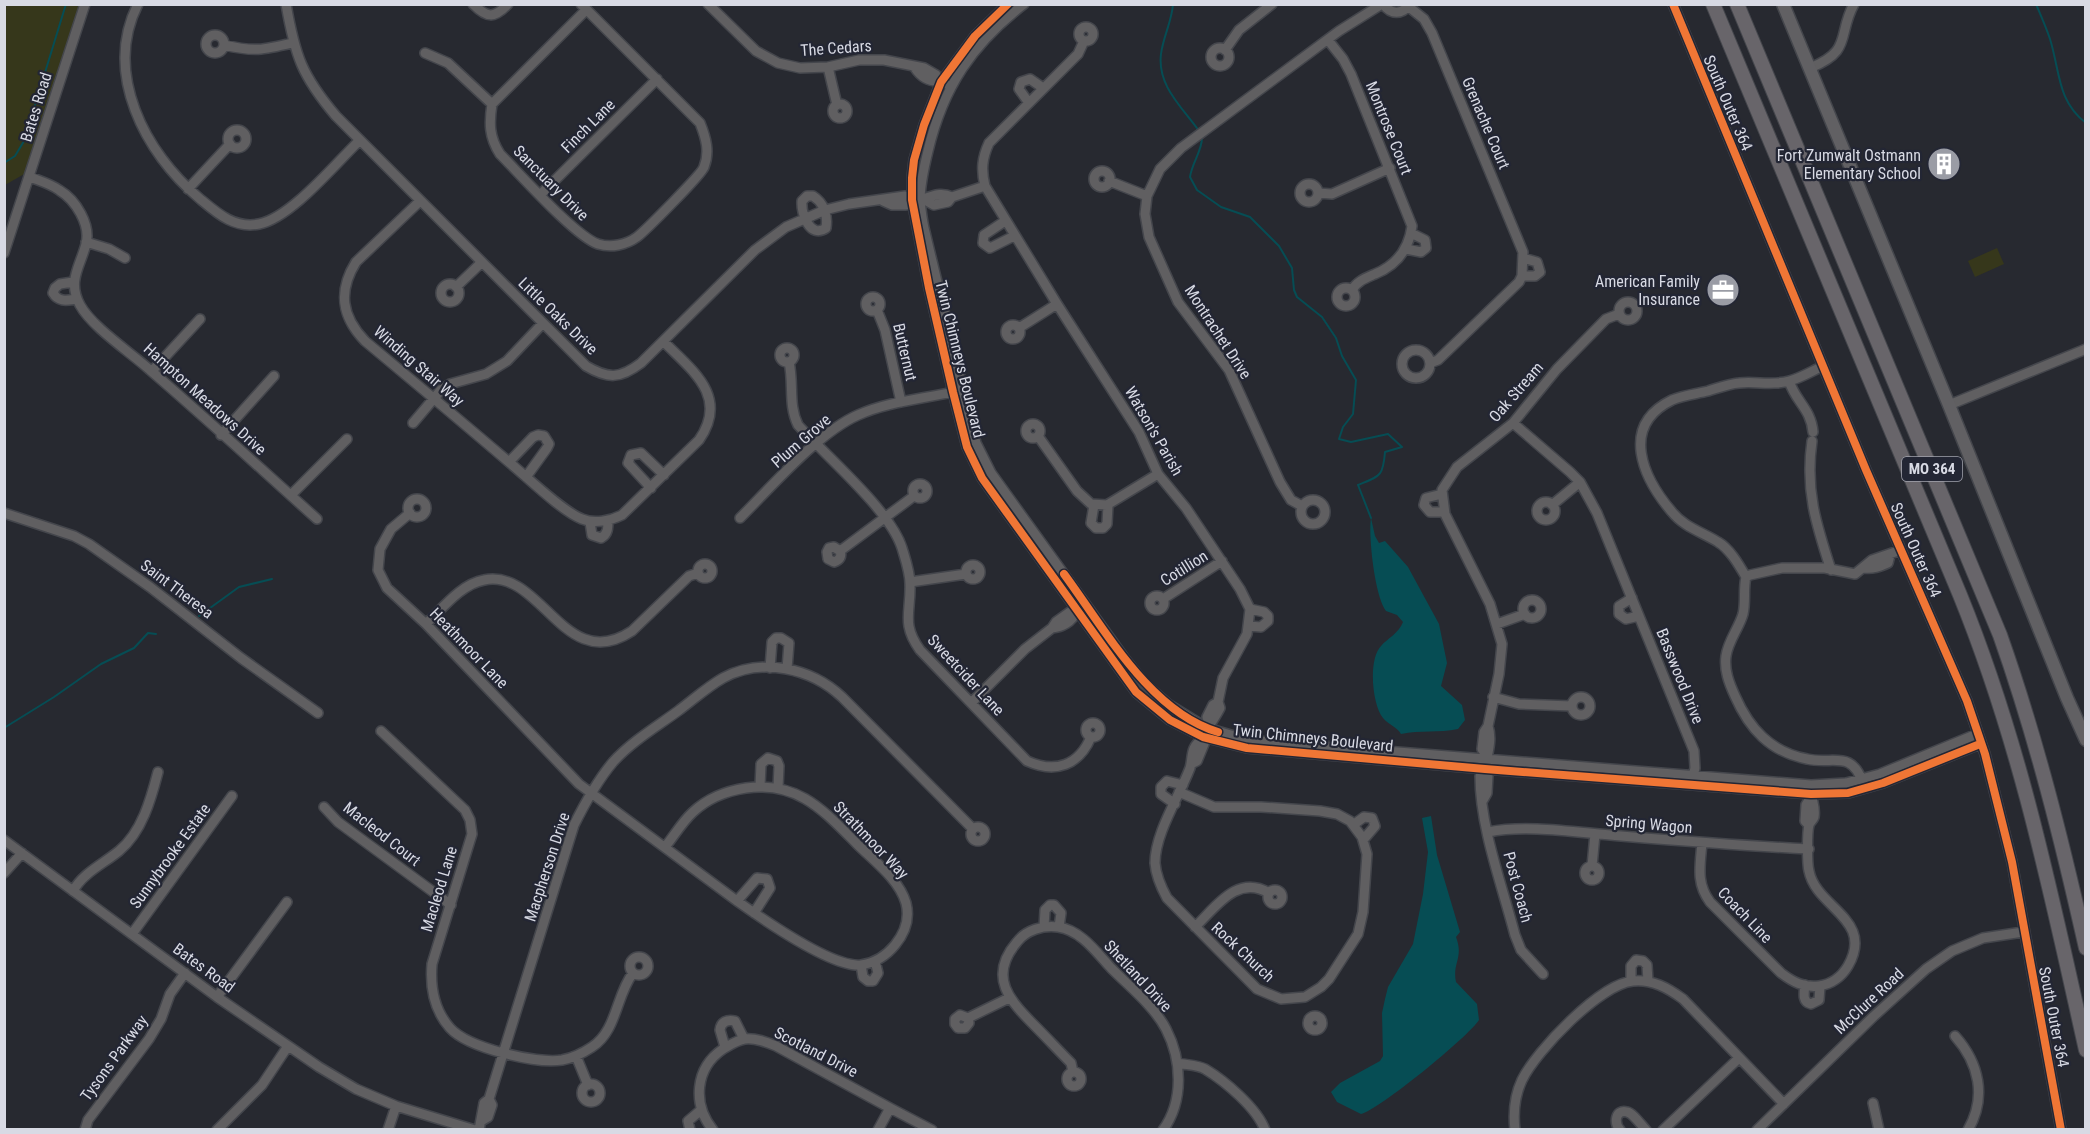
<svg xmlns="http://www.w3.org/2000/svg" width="2090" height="1134" viewBox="0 0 2090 1134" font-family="'Roboto Condensed',sans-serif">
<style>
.green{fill:#36371b}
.water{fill:#064d54}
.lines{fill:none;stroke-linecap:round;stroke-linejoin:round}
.stream{stroke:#064d54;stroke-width:2}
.minor-casing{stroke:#44464c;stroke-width:12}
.major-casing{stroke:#44464c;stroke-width:15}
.highway-casing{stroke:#44464c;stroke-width:16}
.minor{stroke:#605f61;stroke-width:9}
.major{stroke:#616063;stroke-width:12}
.highway{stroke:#68656a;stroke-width:14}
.cycleway-casing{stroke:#232634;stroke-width:11}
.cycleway{stroke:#f07635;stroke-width:8}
.labels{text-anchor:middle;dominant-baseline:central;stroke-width:4.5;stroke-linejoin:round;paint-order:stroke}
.shield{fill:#232634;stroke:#a2a4af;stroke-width:1.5}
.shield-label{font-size:15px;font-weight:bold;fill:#d8dae4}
.street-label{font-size:16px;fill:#d8dae4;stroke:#232634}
.poi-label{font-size:16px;fill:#d8dae4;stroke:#232634;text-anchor:end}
</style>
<rect width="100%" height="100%" fill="#272930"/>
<path class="green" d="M5 5H81L26 173 5 185Z
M1997 248 2004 264 1975 277 1968 261Z"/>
<path class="water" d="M1371 518 1375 536 1379 543 1385 541 1408 567 1439 624 1447 663 1441 686 1462 705 1465 720 1458 729C1439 733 1420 730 1401 734 1397 727 1389 725 1383 718 1372 705 1368 659 1381 646 1388 638 1399 633 1403 622L1397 615 1386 611C1375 597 1368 536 1371 518Z
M1431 816 1437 855 1460 932 1456 937C1464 958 1452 963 1456 982L1477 1004 1479 1020C1468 1037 1379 1110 1361 1114L1337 1102 1331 1092 1340 1083 1380 1061 1383 1056 1382 1013 1385 999 1388 987 1413 944 1423 894 1428 852 1422 818Z"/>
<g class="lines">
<path class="stream" d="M1173 4C1172 21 1163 37 1161 54 1157 86 1182 107 1199 131
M2036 4C2041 16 2046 27 2050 39 2060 71 2057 101 2086 123
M1202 136C1203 150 1192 162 1190 177L1197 190 1221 207 1250 217 1279 246 1292 268 1294 290 1297 297 1322 317 1336 338 1342 356 1356 380 1353 414 1343 427 1339 439 1351 442 1388 434 1402 447 1385 452C1383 477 1380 476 1358 485L1371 518
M4 163 15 156 24 141 66 4
M199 616 239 587 272 579
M4 728 54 697 101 664 134 648 148 633 156 634"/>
<g class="minor-casing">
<path id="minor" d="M138 4C103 73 145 153 199 198 217 213 234 229 259 224 291 218 336 163 360 140
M286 4C295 56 302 76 336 116L586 366C608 379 620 379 641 363L755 250 786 227 825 210 849 204 905 196C924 207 933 188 952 197L985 186
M473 4C487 18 494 19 508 4
M581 4 700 123C706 138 710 152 704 167 702 174 645 231 637 237 626 245 611 248 598 244 575 236 520 174 500 154 489 137 489 123 492 104L586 10
M708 4 756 51 778 63 800 68 828 67 859 60H884L924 68 936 75 940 81 946 84
M1008 4 975 36 941 82 924 125 914 160 912 178V200L929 288 953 392 967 447 982 478 1136 692 1170 720 1203 737 1247 748 1485 769 1811 794 1848 793 1883 783 1980 744
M1024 4C972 44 943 87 928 151 924 167 920 184 920 201 921 210 922 219 924 228L976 443 991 473 1125 659 1145 684 1168 704 1207 728 1248 740 1811 785 1846 783 1880 774 1977 734
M1383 4C1391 15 1402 15 1410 4
M1673 4 1866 470 1967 701 1985 754 2012 862 2061 1130
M1409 7 1424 19 1432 33 1523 252 1522 276 1519 282 1438 360 1430 363
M1079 34a7 7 0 1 1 14 0a7 7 0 1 1-14 0Z
M206 44a9 9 0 1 1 18 0a9 9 0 1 1-18 0Z
M1328 40 1343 59 1351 74 1412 226C1409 249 1397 265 1375 274 1366 278 1357 281 1352 290
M1084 41 1078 54 989 143C982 158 981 170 985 186L1057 304 1139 432 1158 474 1186 508 1240 589 1250 609 1247 634 1223 678 1218 702 1220 708C1214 720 1207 727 1202 740 1190 746 1193 759 1190 768 1179 797 1155 833 1155 863 1156 876 1161 887 1167 898L1257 989 1281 999 1305 997 1321 987 1329 979 1358 934 1363 912 1367 854 1362 837 1350 821 1337 814 1320 811 1261 807H1214L1179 792
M224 45C254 52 263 50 292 43
M1211 57a9 9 0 1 1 18 0a9 9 0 1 1-18 0Z
M1225 50 1239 30 1272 4
M425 53 448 63 492 104
M828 67 837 105
M915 68C921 77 929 82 940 81
M1810 68C1853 51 1837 35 1854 4
M1029 103 1019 89 1021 82 1030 79 1043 88
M833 111a7 7 0 1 1 14 0a7 7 0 1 1-14 0Z
M228 139a9 9 0 1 1 18 0a9 9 0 1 1-18 0Z
M1094 179a8 8 0 1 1 16 0a8 8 0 1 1-16 0Z
M30 177C40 181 51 184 59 190 76 200 91 225 86 244 80 267 67 281 80 305 92 327 130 352 150 370 206 418 261 469 317 519
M1109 181 1147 196
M1300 193a9 9 0 1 1 18 0a9 9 0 1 1-18 0Z
M188 189 230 144
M1318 193 1332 194 1390 168
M541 194 657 79
M807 196H813C824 203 828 215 826 228 810 239 801 214 802 201Z
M925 200 934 205 948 202 952 197
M420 201 356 262C338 291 341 316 365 341 413 381 462 422 510 463 527 477 563 512 582 519 594 524 610 521 622 515L699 440C729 397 693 371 664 342
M883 201 892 205H906L911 200
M1005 221 984 235 983 243 990 248 1014 236
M86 242 109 249 125 258
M1406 249 1421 252 1426 248 1425 240 1411 233
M4 253 85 4
M1522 276H1535L1540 272 1537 262 1523 258
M73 282 60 284 55 288 53 293C59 303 68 300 77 299
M441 293a9 9 0 1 1 18 0a9 9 0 1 1-18 0Z
M456 287 482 262
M1337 297a9 9 0 1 1 18 0a9 9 0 1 1-18 0Z
M866 304a7 7 0 1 1 14 0a7 7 0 1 1-14 0Z
M1619 311a9 9 0 1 1 18 0a9 9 0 1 1-18 0Z
M877 310 885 330 901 402
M1006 332a7 7 0 1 1 14 0a7 7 0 1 1-14 0Z
M1019 328 1057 304
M780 355a7 7 0 1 1 14 0a7 7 0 1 1-14 0Z
M1402 364a14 14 0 1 1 28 0a14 14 0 1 1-28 0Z
M789 362C794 384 788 405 798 425 826 456 890 510 902 548 905 558 910 572 910 584 911 612 901 624 920 650L1027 761C1056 774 1079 765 1091 737
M152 371 200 319
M1789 381C1796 402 1811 409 1813 432
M1949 405 2086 349
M413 423 441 390 450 384 486 374 507 361 543 323
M1513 423 1570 472 1580 482 1597 513 1694 751 1695 768 1692 780
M1026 431a7 7 0 1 1 14 0a7 7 0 1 1-14 0Z
M221 435 274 376
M1038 436 1077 491 1091 504 1107 505 1158 474
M1812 441C1805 490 1816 524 1831 570
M509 462 533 437 538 435 544 436 549 444 547 448 526 477
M913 491a7 7 0 1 1 14 0a7 7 0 1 1-14 0Z
M651 488 628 463 631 455 641 453 664 475
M1442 494 1426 498 1424 505 1430 512H1444
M291 495 347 439
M408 508a9 9 0 1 1 18 0a9 9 0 1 1-18 0Z
M1301 512a12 12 0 1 1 24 0a12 12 0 1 1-24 0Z
M1537 511a9 9 0 1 1 18 0a9 9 0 1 1-18 0Z
M1094 505 1091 523 1096 528H1103L1107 524 1108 505
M1552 505 1580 482
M1302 506 1291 500 1280 482 1229 370 1178 302 1149 237 1145 214 1147 196 1160 169 1181 148 1339 31 1382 4
M4 513 74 536 89 544 150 587 241 658 318 713
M410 513 391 529 380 549 378 570 387 588 426 624 579 784 737 901C761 918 832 968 861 965 875 963 886 956 895 945 905 933 910 919 906 903 899 879 874 861 857 844 823 810 798 781 746 788 726 791 708 798 693 812 682 822 674 836 665 847
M740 518C771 487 819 432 858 415 889 401 924 399 957 391
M590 522 592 535 601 538C608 534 608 528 608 520
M840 551 834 547 829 548 827 552 828 559 834 562C840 560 842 556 840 551L914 496
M698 571a7 7 0 1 1 14 0a7 7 0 1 1-14 0Z
M966 572a7 7 0 1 1 14 0a7 7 0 1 1-14 0Z
M1864 568C1873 569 1879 567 1888 563L1890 555
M1746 577C1739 565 1730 549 1718 542 1702 532 1684 527 1672 512 1643 478 1619 426 1672 400 1684 395 1696 394 1708 391 1718 388 1728 384 1739 383 1756 381 1773 386 1789 381 1801 378 1812 371 1823 366
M910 582 966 574
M1150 603a7 7 0 1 1 14 0a7 7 0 1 1-14 0Z
M1632 598 1619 606V614L1626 619 1639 616
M1163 599 1222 561
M1523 609a9 9 0 1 1 18 0a9 9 0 1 1-18 0Z
M426 624C442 609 461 584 484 580 542 568 564 676 632 631L689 576 698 573
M1497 624 1525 614
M1249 626 1261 627 1268 621V616L1264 612 1250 609
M1052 628C1062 627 1072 622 1076 612
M770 668 772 642 776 638H781L789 643 787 669
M1493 697 1519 704 1572 706
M1572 706a9 9 0 1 1 18 0a9 9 0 1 1-18 0Z
M971 703 1025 649 1052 628 1056 622 1070 612H1076L1082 608
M1086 730a7 7 0 1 1 14 0a7 7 0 1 1-14 0Z
M1209 723 1207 717 1213 705 1218 702
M381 731 465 810 470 820 472 834 432 964C430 987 434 1010 450 1028 468 1048 536 1064 562 1060 573 1058 583 1053 592 1047 617 1031 616 995 633 973
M1486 755 1482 749 1484 732 1488 726
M1191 764 1197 761 1204 744 1202 740
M1485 772 1480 776C1480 827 1502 885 1515 935L1521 950 1543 974
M1863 783C1851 749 1833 765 1807 759 1770 752 1749 728 1735 696 1729 683 1724 670 1726 656 1728 641 1739 628 1743 614 1746 601 1743 589 1746 577L1750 575 1782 568H1825L1855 574 1872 560 1901 550
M760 786 761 764 768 758 777 761 779 766 778 788
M1483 800 1487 793 1488 775 1485 772C1486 756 1493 742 1488 726L1499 674 1502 644 1490 604 1445 514 1442 490 1457 467 1513 423 1557 369 1606 319 1619 314
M1175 804 1161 794V787L1167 781 1183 785
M324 807 338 822 451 905
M1353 825 1364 817 1372 818 1375 826 1363 840
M1809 825 1805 821 1806 805 1811 797
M971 834a7 7 0 1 1 14 0a7 7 0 1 1-14 0Z
M1488 832C1528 824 1579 833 1621 836 1683 841 1746 846 1809 849
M4 840 217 997 319 1067 356 1089 396 1106 475 1130
M1702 843C1700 866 1696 883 1710 902L1781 973C1793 982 1804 988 1819 986 1832 984 1842 976 1848 966 1875 919 1816 908 1809 871 1807 864 1807 832 1809 825 1810 822 1813 820 1814 817 1816 807 1811 799 1811 790
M1585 873a7 7 0 1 1 14 0a7 7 0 1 1-14 0Z
M1592 866 1595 834
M4 873 22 853
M1268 897a7 7 0 1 1 14 0a7 7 0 1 1-14 0Z
M73 891C83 873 103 864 119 851 142 832 151 799 158 772
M737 901 757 878 767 879 770 888 754 913
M1044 927 1045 910 1050 905H1054L1061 913 1059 927
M1195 927C1216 907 1237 874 1269 893
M132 934 232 796
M630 966a9 9 0 1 1 18 0a9 9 0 1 1-18 0Z
M861 965 863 977 868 981H873L878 973 875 961
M1631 981V966L1636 960 1643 961 1647 965 1648 981
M1805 985C1804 993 1802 1002 1811 1004L1819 1000 1820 986
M217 997 287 902
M1308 1023a7 7 0 1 1 14 0a7 7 0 1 1-14 0Z
M968 1018 969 1023 965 1028H958L955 1024V1019L960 1015 968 1018 1009 998
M1955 1036C1979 1063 1987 1097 1968 1130
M725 1047 720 1030C721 1022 727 1019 735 1021L744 1039
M576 1056 588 1085
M1177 1063C1186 1065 1198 1065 1205 1069 1225 1081 1257 1108 1265 1130
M1067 1079a7 7 0 1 1 14 0a7 7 0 1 1-14 0Z
M1073 1072 1071 1063C1059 1051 1048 1039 1036 1027 1010 1001 987 977 1017 942 1026 930 1043 925 1058 927 1081 930 1097 953 1111 968 1130 987 1154 1006 1166 1029 1182 1060 1184 1101 1163 1130
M582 1093a9 9 0 1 1 18 0a9 9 0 1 1-18 0Z
M1873 1103 1879 1130
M890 1108 932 1130
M483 1120 488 1117 492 1105 489 1099
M85 1130 88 1120 149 1039 161 1019 170 994 185 973
M217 1130 262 1085 288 1046
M388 1130 396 1106
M479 1130 484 1103 489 1099 574 825C585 803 597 781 613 762 631 742 656 727 678 711 693 700 707 687 723 678 762 657 811 668 842 697L973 829
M690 1130 688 1121 701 1110
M713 1130C692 1104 695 1068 723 1049 730 1045 737 1040 745 1039 756 1038 766 1042 776 1046L890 1108 878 1130
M1515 1130C1513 1113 1515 1095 1522 1080 1536 1051 1600 984 1633 981 1652 979 1668 988 1683 999L1784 1104
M1620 1130C1614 1123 1615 1109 1627 1112 1633 1113 1641 1125 1646 1130
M1663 1130 1739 1058
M1757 1130 1874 1016 1926 969 1952 951 1983 938 2023 932"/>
</g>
<g class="major-casing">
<path id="major" d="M1783 4 1949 405 2067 698 2086 740"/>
</g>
<g class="highway-casing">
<path id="highway" d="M1713 4 1960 595C2021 745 2051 894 2086 1050
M1737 4 2000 635C2036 737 2062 841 2086 948"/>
</g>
<use href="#minor" class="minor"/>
<use href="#major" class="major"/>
<use href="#highway" class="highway"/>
<g class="cycleway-casing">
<path id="cycleway" d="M1008 4 975 36 941 82 924 125 914 160 912 178V200L929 288 953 392 967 447 982 478 1136 692 1170 720 1203 737 1247 748 1485 769 1811 794 1848 793 1883 783 1980 744
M1673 4 1866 470 1967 701 1985 754 2012 862 2061 1130
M1064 574C1104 628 1150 712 1218 732"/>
</g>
<use href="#cycleway" class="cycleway"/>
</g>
<defs>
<g id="building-disc" transform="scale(1.725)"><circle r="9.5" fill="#9a9ca5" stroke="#232634"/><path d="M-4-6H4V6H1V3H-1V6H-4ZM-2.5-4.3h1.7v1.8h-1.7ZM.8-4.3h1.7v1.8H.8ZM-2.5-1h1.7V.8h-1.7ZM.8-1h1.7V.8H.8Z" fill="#fff"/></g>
<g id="office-disc" transform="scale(1.725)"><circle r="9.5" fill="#9a9ca5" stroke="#232634"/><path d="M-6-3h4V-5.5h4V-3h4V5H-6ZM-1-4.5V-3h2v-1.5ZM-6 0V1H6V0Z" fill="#fff"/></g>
</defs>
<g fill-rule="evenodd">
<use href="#building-disc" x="1944" y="164"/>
<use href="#office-disc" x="1723" y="290"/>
</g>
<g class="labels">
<rect class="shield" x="1902" y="457" width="60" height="24" rx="4.5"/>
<g class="shield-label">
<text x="1932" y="469">MO 364</text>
</g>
<g class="street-label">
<text transform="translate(836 48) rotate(-4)">The Cedars</text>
<text transform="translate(1728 103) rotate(67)">South Outer 364</text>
<text transform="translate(36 107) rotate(-73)">Bates Road</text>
<text transform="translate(1486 123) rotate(67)">Grenache Court</text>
<text transform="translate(588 126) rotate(-45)">Finch Lane</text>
<text transform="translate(1389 128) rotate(68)">Montrose Court</text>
<text transform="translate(551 183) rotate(45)">Sanctuary Drive</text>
<text transform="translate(558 316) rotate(44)">Little Oaks Drive</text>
<text transform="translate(1218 332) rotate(57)">Montrachet Drive</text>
<text transform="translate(905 352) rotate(77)">Butternut</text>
<text transform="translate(960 359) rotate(76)">Twin Chimneys Boulevard</text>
<text transform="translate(419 366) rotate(41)">Winding Stair Way</text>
<text transform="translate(1516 392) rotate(-49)">Oak Stream</text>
<text transform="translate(205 399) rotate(42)">Hampton Meadows Drive</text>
<text transform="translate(1154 431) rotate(60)">Watson's Parish</text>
<text transform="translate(801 441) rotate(-41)">Plum Grove</text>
<text transform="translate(1916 550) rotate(66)">South Outer 364</text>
<text transform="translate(1184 568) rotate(-32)">Cotillion</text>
<text transform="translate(177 589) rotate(37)">Saint Theresa</text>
<text transform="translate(469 648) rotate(46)">Heathmoor Lane</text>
<text transform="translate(966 675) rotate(47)">Sweetcider Lane</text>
<text transform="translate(1680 676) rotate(68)">Basswood Drive</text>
<text transform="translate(1313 738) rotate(6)">Twin Chimneys Boulevard</text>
<text transform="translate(1649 824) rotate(5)">Spring Wagon</text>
<text transform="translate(382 834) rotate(38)">Macleod Court</text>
<text transform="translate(871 840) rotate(46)">Strathmoor Way</text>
<text transform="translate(170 856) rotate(-54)">Sunnybrooke Estate</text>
<text transform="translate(547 867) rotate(-72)">Macpherson Drive</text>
<text transform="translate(1518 887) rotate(75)">Post Coach</text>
<text transform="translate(439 889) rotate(-73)">Macleod Lane</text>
<text transform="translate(1745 915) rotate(46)">Coach Line</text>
<text transform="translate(1243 952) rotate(43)">Rock Church</text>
<text transform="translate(204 968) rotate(36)">Bates Road</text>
<text transform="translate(1138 976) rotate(47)">Shetland Drive</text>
<text transform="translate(1869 1001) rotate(-43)">McClure Road</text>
<text transform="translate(2054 1017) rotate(79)">South Outer 364</text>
<text transform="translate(816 1052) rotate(27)">Scotland Drive</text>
<text transform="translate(114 1058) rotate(-54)">Tysons Parkway</text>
</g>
<g class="poi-label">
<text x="1921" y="155">Fort Zumwalt Ostmann<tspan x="1921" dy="18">Elementary School</tspan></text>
<text x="1700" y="281">American Family<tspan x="1700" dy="18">Insurance</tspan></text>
</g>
</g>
<rect width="2090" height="1134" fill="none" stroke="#d8dae4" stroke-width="12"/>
</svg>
